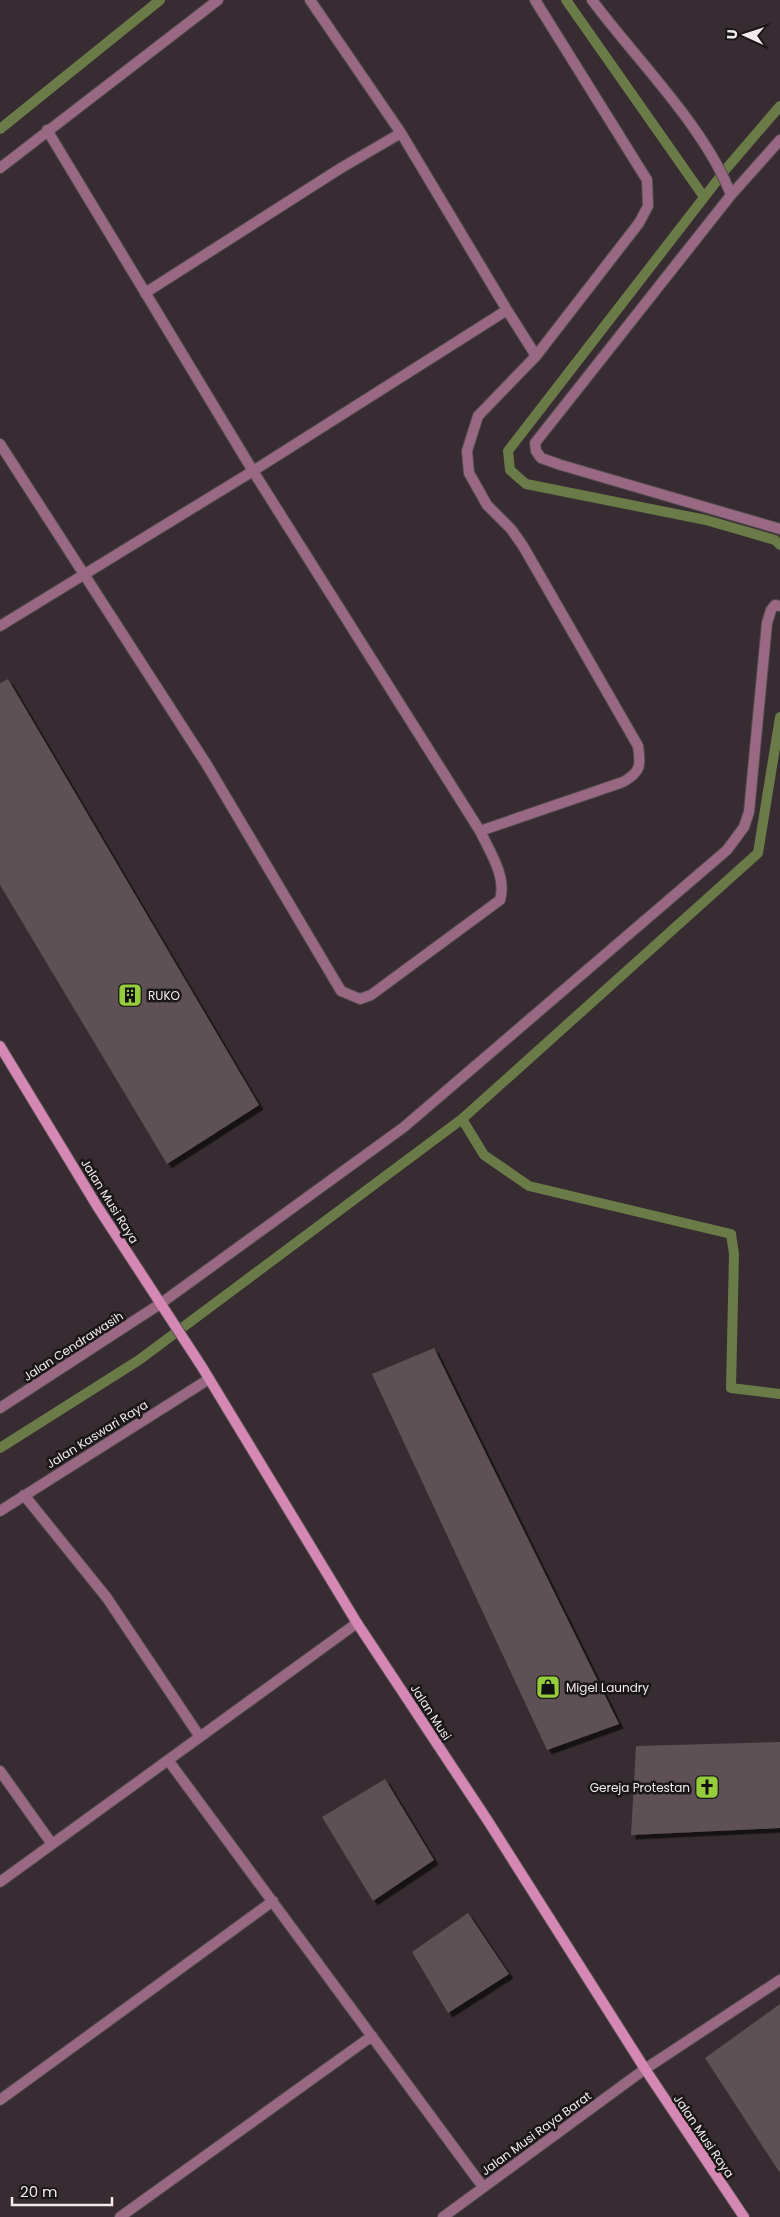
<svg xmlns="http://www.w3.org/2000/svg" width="780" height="2217" viewBox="0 0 780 2217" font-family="Poppins,sans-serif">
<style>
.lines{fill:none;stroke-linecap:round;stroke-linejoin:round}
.stream{stroke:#6b7b48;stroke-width:10}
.building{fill:#5d5157;filter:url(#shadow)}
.street-casing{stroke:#544b4f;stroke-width:12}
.secondary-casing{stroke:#544b4f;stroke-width:12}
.street{stroke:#996984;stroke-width:10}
.secondary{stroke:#d588b4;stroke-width:10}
.labels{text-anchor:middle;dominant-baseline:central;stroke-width:5;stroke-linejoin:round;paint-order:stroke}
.poi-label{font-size:12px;fill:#f2ecef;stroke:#1b1618;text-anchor:start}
.street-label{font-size:12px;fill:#f2ecef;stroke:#1b1618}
</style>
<defs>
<filter id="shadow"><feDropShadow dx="4.5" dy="4.5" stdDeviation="0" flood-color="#0009"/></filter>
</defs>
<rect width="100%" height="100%" fill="#362c31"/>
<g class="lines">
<path class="stream" d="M566 0 704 197
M780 106 726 169 508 451 510 470 526 484 706 520 775 540 780 545
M0 129 160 0
M462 1119 484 1155 529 1186 731 1234 734 1254 731 1388 780 1394
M0 1448 139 1360 462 1119 758 853 780 717"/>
</g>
<path class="building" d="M8 679 259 1105 167 1164 0 885V683Z
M434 1348 619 1724 547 1750 372 1374Z
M780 1742V1828L631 1835 636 1746Z
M385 1779 434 1860 373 1901 322 1817Z
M468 1913 509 1974 448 2013 412 1952Z
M780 2004V2173L705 2058Z"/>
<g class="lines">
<g class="street-casing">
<path id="street" d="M592 0C635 58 706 128 731 195
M780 140 731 195 535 443 536 451 541 458 561 465 780 529
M0 168 218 0
M145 293 341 168 401 133
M507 310 536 356
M0 444 207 765 341 991 360 999 371 995 500 900C507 877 490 852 480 831L253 471 47 130
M0 626 253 471 507 310 401 133 310 0
M480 831 623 782C641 772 641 765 638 746L523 546 511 529 487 505 469 473 467 451 478 416 536 356 639 223 648 206 647 180 535 0
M0 1408 160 1304 404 1127 727 850 744 827 749 812 767 623 771 610 775 605 780 606
M24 1495 107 1598 200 1737
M0 1511 209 1379
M168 1760 483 2187
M0 1771 52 1844
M0 1882 357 1623
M0 2100 273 1901
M120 2217 372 2036
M443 2217 645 2069 780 1980"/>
</g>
<g class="secondary-casing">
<path id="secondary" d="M0 1046 97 1206 202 1367 357 1623 488 1821 645 2069 744 2217"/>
</g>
<use href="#street" class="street"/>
<use href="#secondary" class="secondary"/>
</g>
<defs>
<g id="building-square" transform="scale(1.25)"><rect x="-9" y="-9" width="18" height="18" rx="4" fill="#94cc3c" stroke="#1b1618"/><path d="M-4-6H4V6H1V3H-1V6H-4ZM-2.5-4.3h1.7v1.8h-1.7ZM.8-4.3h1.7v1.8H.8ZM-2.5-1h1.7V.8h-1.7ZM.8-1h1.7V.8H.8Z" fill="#111"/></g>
<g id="shop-square" transform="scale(1.25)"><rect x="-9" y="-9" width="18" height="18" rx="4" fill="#94cc3c" stroke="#1b1618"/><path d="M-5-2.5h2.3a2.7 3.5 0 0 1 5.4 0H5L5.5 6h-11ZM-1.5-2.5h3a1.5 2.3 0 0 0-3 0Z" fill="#111"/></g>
<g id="church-square" transform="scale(1.25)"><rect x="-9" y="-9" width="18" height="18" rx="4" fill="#94cc3c" stroke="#1b1618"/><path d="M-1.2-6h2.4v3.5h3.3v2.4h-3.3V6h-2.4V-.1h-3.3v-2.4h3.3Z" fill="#111"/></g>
</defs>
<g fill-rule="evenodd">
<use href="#building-square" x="130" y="995"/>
<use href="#shop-square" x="548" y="1687"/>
<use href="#church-square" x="707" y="1787"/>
</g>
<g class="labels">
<g class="poi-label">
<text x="148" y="995">RUKO</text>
<text x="566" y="1687">Migel Laundry</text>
<text x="690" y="1787" text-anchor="end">Gereja Protestan</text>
</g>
<g class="street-label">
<text transform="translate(110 1201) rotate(58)">Jalan Musi Raya</text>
<text transform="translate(73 1346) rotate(-33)">Jalan Cendrawasih</text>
<text transform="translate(97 1434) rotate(-32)">Jalan Kaswari Raya</text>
<text transform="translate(431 1712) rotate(57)">Jalan Musi</text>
<text transform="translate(536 2133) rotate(-36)">Jalan Musi Raya Barat</text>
<text transform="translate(704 2136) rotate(56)">Jalan Musi Raya</text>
</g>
</g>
<g transform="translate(745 35) rotate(273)" stroke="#1b1618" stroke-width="4" paint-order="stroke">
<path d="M0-4L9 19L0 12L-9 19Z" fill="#f2ecef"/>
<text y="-8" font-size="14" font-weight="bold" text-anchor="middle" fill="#f2ecef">U</text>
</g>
<path d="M12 2197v8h100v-8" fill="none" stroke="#f2ecef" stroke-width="2.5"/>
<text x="20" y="2197" font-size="15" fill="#f2ecef" stroke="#1b1618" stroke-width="4" paint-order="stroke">20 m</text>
</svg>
